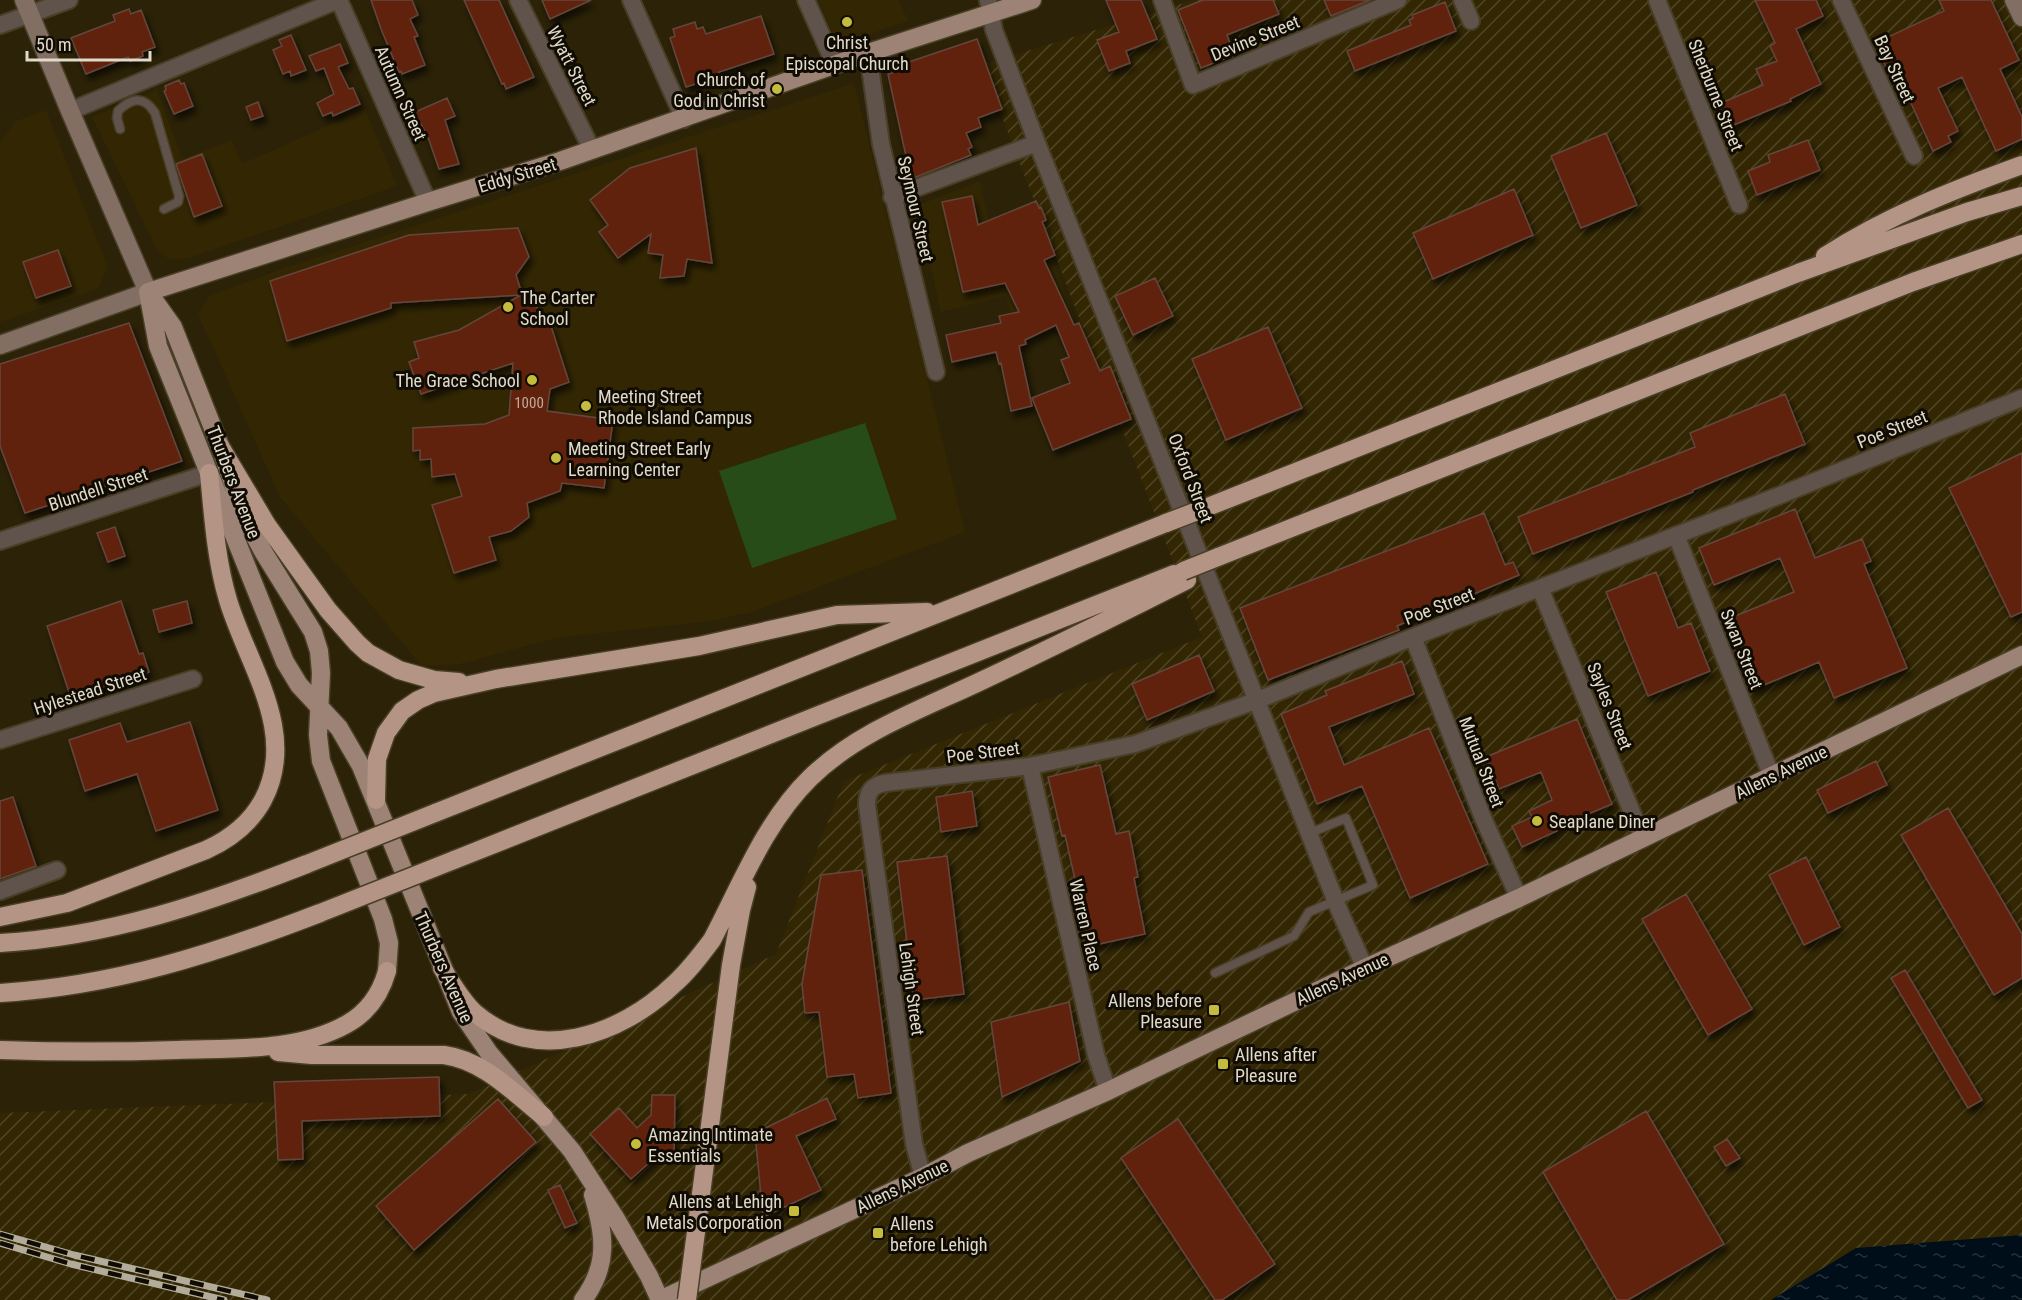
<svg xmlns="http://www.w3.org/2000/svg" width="2022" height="1300" viewBox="0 0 2022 1300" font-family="'Roboto Condensed',sans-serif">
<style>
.built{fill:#332703}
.industrial{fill:url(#industrial-furrows)}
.pitch{fill:#274c17}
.water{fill:url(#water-ripples)}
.building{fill:#61230c;stroke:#64463d;stroke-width:1.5;filter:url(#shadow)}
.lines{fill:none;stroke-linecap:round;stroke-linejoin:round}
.lane-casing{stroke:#483f26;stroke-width:11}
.street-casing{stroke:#483f26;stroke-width:20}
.secondary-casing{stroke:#483f26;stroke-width:21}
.primary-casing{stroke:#483f26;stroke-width:21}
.highway-casing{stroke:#483f26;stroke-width:21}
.lane{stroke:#60534c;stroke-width:8}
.street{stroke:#60534c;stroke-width:16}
.secondary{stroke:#826e63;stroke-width:18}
.primary{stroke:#9c8375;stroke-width:18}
.highway{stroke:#b49585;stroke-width:18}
.rail-casing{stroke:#b3ac9a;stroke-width:7}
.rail{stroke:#100c03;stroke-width:4.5;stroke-dasharray:14;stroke-linecap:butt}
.highway-bridge-casing{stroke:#483f26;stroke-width:21;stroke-linecap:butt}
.highway-bridge{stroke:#b49585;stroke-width:18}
.poi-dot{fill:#c5bc3d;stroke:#100c03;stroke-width:2}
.labels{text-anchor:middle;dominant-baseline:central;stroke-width:6;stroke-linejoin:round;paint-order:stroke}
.number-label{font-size:15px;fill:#c0ac9b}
.street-label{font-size:18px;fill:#e0dacb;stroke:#100c03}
.poi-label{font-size:18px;fill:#e0dacb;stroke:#100c03;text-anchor:start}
</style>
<defs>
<pattern id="industrial-furrows" width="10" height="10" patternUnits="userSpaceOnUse" patternTransform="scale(1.5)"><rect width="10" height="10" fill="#332703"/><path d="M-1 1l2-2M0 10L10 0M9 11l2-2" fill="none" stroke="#504626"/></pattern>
<pattern id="water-ripples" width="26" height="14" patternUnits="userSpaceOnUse" patternTransform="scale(1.5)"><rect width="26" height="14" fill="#000e1a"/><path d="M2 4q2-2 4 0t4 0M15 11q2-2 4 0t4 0" fill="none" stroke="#25303a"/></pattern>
<filter id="shadow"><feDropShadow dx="3.5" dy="6" stdDeviation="3" flood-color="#0009"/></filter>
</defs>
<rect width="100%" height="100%" fill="#2b2207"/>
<path class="built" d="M818 0H899L908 21 838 45Z
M854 83 965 532 749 613 710 621 556 638 460 664 422 666 280 497 198 314 209 296 279 270Z
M157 90 182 159 232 140 242 164 365 109 397 186 189 258 176 260 167 258 157 250 92 117Z
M46 110 108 267 98 289 0 322V142L16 121Z
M980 181 1001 276 1052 258 1075 319 1021 339 1005 296 941 312 916 206Z"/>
<path class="industrial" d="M1194 0H2022V1235L1856 1248 1771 1300H0V1113L469 1094 776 954 844 781 1202 637 982 65Z"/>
<path class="pitch" d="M865 423 897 519 752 568 719 471Z"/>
<path class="water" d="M2022 1235V1300H1771L1856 1248Z"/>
<path class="building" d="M371 0H412L418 15 410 19 418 36 414 37 425 65 402 74 401 71 399 72 381 29Z
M464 0H499L534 77 506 89 504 83 502 84Z
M542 0H591L550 19Z
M1106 0H1141L1157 39 1126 51 1130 63 1109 71 1097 40 1119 32Z
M1203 0H1273L1279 14 1227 35 1234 55 1201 68 1178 10Z
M1324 0H1370L1331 16Z
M1755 0H1816L1823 16 1796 29 1821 84 1790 99 1791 101 1729 127 1719 104 1763 85 1756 69 1777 61 1770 46 1775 43Z
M1939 0H1991L2019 60 2000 69 2022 117V139L1996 151 1962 77 1938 88 1958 131 1948 136 1951 142 1933 151 1904 88 1897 91 1875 43 1944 11Z
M1445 2 1456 31 1355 71 1347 51 1411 25 1409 20 1413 18 1412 15Z
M129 9 131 14 141 10 155 47 142 52 143 56 130 61 128 57 86 74 71 38 115 21 113 15Z
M761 16 774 54 719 72 720 76 686 87 670 38 675 36 673 29 695 22 697 29 703 27 706 34Z
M291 35 306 70 291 76 290 71 283 74 273 50 282 46 279 40Z
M977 39 1002 109 978 118 981 127 966 133 972 147 968 149 971 155 911 179 888 74 892 73 891 68Z
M340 44 348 63 338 67 349 89 353 88 360 104 333 116 332 112 323 116 317 103 334 94 324 68 316 71 309 56Z
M179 80 181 84 184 83 193 106 174 114 164 91 166 90 165 86Z
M447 98 455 116 445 120 459 164 439 169 429 140 415 112Z
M258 102 263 116 251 120 246 107Z
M1606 133 1637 205 1581 228 1551 156Z
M1808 140 1820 170 1757 195 1748 171 1770 162 1768 155Z
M696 148 712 263 687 259 684 276 660 278 663 255 648 253 651 234 618 258 599 232 608 225 590 200 630 168Z
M202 154 222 206 194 217 176 164Z
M1514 189 1533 235 1433 279 1413 233Z
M972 196 978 225 1036 201 1039 208 1041 207 1046 220 1042 222 1044 226 1055 255 1044 260 1074 325 1079 323 1100 371 1110 366 1131 419 1053 450 1032 398 1070 383 1061 360 1069 357 1056 325 1025 340 1026 344 1019 346 1032 406 1011 411 1001 363 999 364 996 352 952 362 946 335 1001 323 999 316 1019 312 1005 283 963 292 942 202Z
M518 228 529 257 516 275 524 300H531L551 326 569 382 550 389 547 411 613 420 604 488 562 483 560 491 527 503 529 517 511 531 489 537 496 560 454 573 432 505 462 496 455 474 432 477 431 459 420 460V450L413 451V428L485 424 509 415 513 363 421 394 409 362 419 358 414 342 459 330 521 295 391 303V308L287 341 270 281 409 235Z
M58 250 71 286 36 298 23 262Z
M1155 278 1173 316 1133 335 1115 296Z
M129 323 182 461 25 513 0 446V364Z
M1268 327 1302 408 1226 440 1192 359Z
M1785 394 1805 444 1693 490V492L1533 554 1518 517 1695 447 1690 433Z
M2022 453V612L2011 617 1949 488Z
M1795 509 1815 558 1862 539 1871 561 1864 564 1907 668 1834 698 1819 662 1752 690 1723 621 1794 592 1780 558 1714 585 1699 548Z
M1484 513 1505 565 1513 562 1519 575 1397 626 1399 630 1268 680 1240 608Z
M115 527 125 556 108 562 97 533Z
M1656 572 1678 628 1691 623 1710 671 1648 696 1606 592Z
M121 601 139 654 143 653 149 672 71 698 47 626Z
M187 601 192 623 159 632 153 610Z
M1199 655 1214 691 1147 720 1132 684Z
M1402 661 1414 694 1329 727 1344 765 1429 728 1488 864 1410 898 1362 786 1317 804 1281 714 1327 695 1325 691Z
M1577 719 1612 804 1555 828 1557 831 1522 847 1512 826 1532 817 1529 811 1552 800 1541 772 1499 789 1486 757Z
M190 722 218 810 156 831 137 774 85 791 69 740 120 723 127 742Z
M1876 761 1887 785 1828 813 1817 790Z
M1100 765 1116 834 1129 831 1138 877 1134 878 1145 934 1090 946 1065 835 1062 836 1048 777Z
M972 791 977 826 941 832 936 797Z
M13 797 36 866 0 879V801Z
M1948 808 2022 934V978L1994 995 1901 835Z
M947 856 964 994 914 1000 897 862Z
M1806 857 1840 927 1804 945 1769 875Z
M862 870 891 1093 858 1098 854 1074 827 1077 819 1012 805 1013 802 984 821 875Z
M1686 894 1752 1009 1708 1035 1642 919Z
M1905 970 1982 1100 1968 1108 1891 978Z
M1069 1002 1080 1061 1002 1097 991 1022Z
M439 1077 440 1116 302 1121 303 1159 278 1160 274 1082Z
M652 1095H675L674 1154H659L631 1179 590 1134 619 1108 637 1128 651 1115Z
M827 1098 836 1119 796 1136 821 1190 763 1217 755 1133Z
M498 1099 536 1142 414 1250 376 1206Z
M1646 1111 1724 1244 1628 1300H1617L1543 1172Z
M1178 1119 1275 1264 1222 1300H1215L1121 1158Z
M1727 1139 1740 1158 1726 1166 1714 1147Z
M560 1185 577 1223 565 1228 548 1190Z"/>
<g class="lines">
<g class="lane-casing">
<path id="lane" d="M120 129 117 118 118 111C133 97 144 96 155 113L179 196 178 202 164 209
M1215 973 1294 936 1309 912 1373 885 1346 818 1310 833"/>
</g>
<g class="street-casing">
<path id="street" d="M339 0 428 202
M518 0 592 150
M631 0 684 119
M806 0 835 65
M988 0 994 30 1037 143 1340 912 1365 968
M1162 0 1193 85 1398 0
M1462 0 1471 21
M1657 0 1739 205
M1841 0 1914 156
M0 25 69 0
M868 53 881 144 936 372
M70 111 338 0
M892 197 1037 143
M1676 535 1772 777
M0 541 209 473
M1540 588 1643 839
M1413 637 1483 818 1519 898
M0 740 193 679
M1030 766 1096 1055 1108 1091
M0 891 57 870
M923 1177 914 1144 867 805C867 791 873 785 885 783L1030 766 1135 744 1258 700 1413 637 1783 494 2022 398"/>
</g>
<g class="secondary-casing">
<path id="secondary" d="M2014 0 2022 17
M0 345 148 292 70 111 24 0"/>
</g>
<g class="primary-casing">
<path id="primary" d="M148 292 158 346 285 662 299 685 339 728 361 766 461 1012 489 1053 572 1151 616 1219 649 1276 660 1300
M148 292 428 202 560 161 868 53 1032 0
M151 296 173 327 220 446 245 518 264 553 313 632 319 651 321 673 318 735 321 761 383 919 389 943 387 971
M583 1300C609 1265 605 1235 593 1195
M660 1300 923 1177 968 1153 1108 1091 1365 968 1519 898 2022 655"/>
</g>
<g class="highway-casing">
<path id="highway" d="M1825 256C1887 216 1953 190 2022 165
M220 446 267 525 328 610 357 643 368 653 399 670 434 680 459 682
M1200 510 1798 273 1967 212 2022 196
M1218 557 1913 282 2022 244
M376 800 377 759 386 733 402 711 418 700 434 693 496 679 699 646 837 615 927 612
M435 813 1166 523
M454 860 1174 574
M0 917 67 903 206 850C230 839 250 824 263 800 299 732 247 664 228 600 216 560 213 515 209 473
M0 943C108 937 207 903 307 864
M442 968C452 983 461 1000 474 1012 535 1066 621 1035 673 985 688 972 700 956 712 940 741 885 765 822 810 778 857 732 922 709 979 682 1049 649 1118 615 1187 580
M0 993C114 986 214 954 320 913
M0 1050C59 1052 119 1052 178 1050 233 1048 297 1052 347 1024 368 1012 381 993 387 971
M278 1052 312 1055H444C483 1060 514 1093 544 1117
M701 1194 731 965 741 910 747 887"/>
</g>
<use href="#lane" class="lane"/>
<use href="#street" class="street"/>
<use href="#secondary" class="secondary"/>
<use href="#primary" class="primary"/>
<use href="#highway" class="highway"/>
<g class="rail-casing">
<path id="rail" d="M0 1234 74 1255 267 1300
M0 1243 71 1264 224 1300"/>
</g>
<use href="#rail" class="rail"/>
<g class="highway-bridge-casing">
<path id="highway-bridge" d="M1166 523 1200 510
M1183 571 1218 557
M307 864 435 813
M320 913 454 860
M687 1300 701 1194"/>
</g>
<use href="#highway-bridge" class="highway-bridge"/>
</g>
<g class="poi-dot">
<circle cx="847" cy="22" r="6"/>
<circle cx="777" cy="89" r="6"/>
<circle cx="508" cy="307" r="6"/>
<circle cx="532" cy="380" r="6"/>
<circle cx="586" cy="406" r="6"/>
<circle cx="556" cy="458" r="6"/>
<circle cx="1537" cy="821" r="6"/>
<rect x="1208" y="1004" width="12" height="12" rx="3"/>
<rect x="1217" y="1058" width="12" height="12" rx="3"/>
<circle cx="636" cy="1144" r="6"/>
<rect x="788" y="1205" width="12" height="12" rx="3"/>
<rect x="872" y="1227" width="12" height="12" rx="3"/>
</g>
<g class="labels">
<g class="number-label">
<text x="529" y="403">1000</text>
</g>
<g class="street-label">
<text transform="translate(1255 38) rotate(-22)">Devine Street</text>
<text transform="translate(572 66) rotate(63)">Wyatt Street</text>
<text transform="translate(1895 69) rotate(65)">Bay Street</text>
<text transform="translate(401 93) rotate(66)">Autumn Street</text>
<text transform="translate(1716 95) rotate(68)">Sherburne Street</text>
<text transform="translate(517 175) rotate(-17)">Eddy Street</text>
<text transform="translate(916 209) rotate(77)">Seymour Street</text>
<text transform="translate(1892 429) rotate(-22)">Poe Street</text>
<text transform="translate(1191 478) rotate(69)">Oxford Street</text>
<text transform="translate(234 482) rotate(69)">Thurbers Avenue</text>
<text transform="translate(98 489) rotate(-18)">Blundell Street</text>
<text transform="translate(1439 606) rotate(-21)">Poe Street</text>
<text transform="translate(1742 649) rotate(68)">Swan Street</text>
<text transform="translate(90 691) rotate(-18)">Hylestead Street</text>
<text transform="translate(1610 706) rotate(68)">Sayles Street</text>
<text transform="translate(983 752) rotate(-7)">Poe Street</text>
<text transform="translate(1482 762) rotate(69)">Mutual Street</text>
<text transform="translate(1781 772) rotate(-26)">Allens Avenue</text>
<text transform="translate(1086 925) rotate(77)">Warren Place</text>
<text transform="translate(444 967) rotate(66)">Thurbers Avenue</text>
<text transform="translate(1342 979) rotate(-25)">Allens Avenue</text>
<text transform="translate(912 989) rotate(82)">Lehigh Street</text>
<text transform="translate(902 1186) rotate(-26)">Allens Avenue</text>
</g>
<g class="poi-label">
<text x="847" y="42" text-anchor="middle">Christ<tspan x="847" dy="21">Episcopal Church</tspan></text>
<text x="765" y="79" text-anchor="end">Church of<tspan x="765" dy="21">God in Christ</tspan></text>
<text x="520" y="297">The Carter<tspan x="520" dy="21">School</tspan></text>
<text x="520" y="380" text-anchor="end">The Grace School</text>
<text x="598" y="396">Meeting Street<tspan x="598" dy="21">Rhode Island Campus</tspan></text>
<text x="568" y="448">Meeting Street Early<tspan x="568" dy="21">Learning Center</tspan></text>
<text x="1549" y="821">Seaplane Diner</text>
<text x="1202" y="1000" text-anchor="end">Allens before<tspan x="1202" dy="21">Pleasure</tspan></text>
<text x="1235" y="1054">Allens after<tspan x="1235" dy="21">Pleasure</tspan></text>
<text x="648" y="1134">Amazing Intimate<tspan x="648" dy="21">Essentials</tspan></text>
<text x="782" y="1201" text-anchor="end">Allens at Lehigh<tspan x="782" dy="21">Metals Corporation</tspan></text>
<text x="890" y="1223">Allens<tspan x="890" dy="21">before Lehigh</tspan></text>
</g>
</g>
<path d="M27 51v9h123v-9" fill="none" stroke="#e0dacb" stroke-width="3"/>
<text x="36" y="51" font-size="18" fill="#e0dacb" stroke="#100c03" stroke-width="4.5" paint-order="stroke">50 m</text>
</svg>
